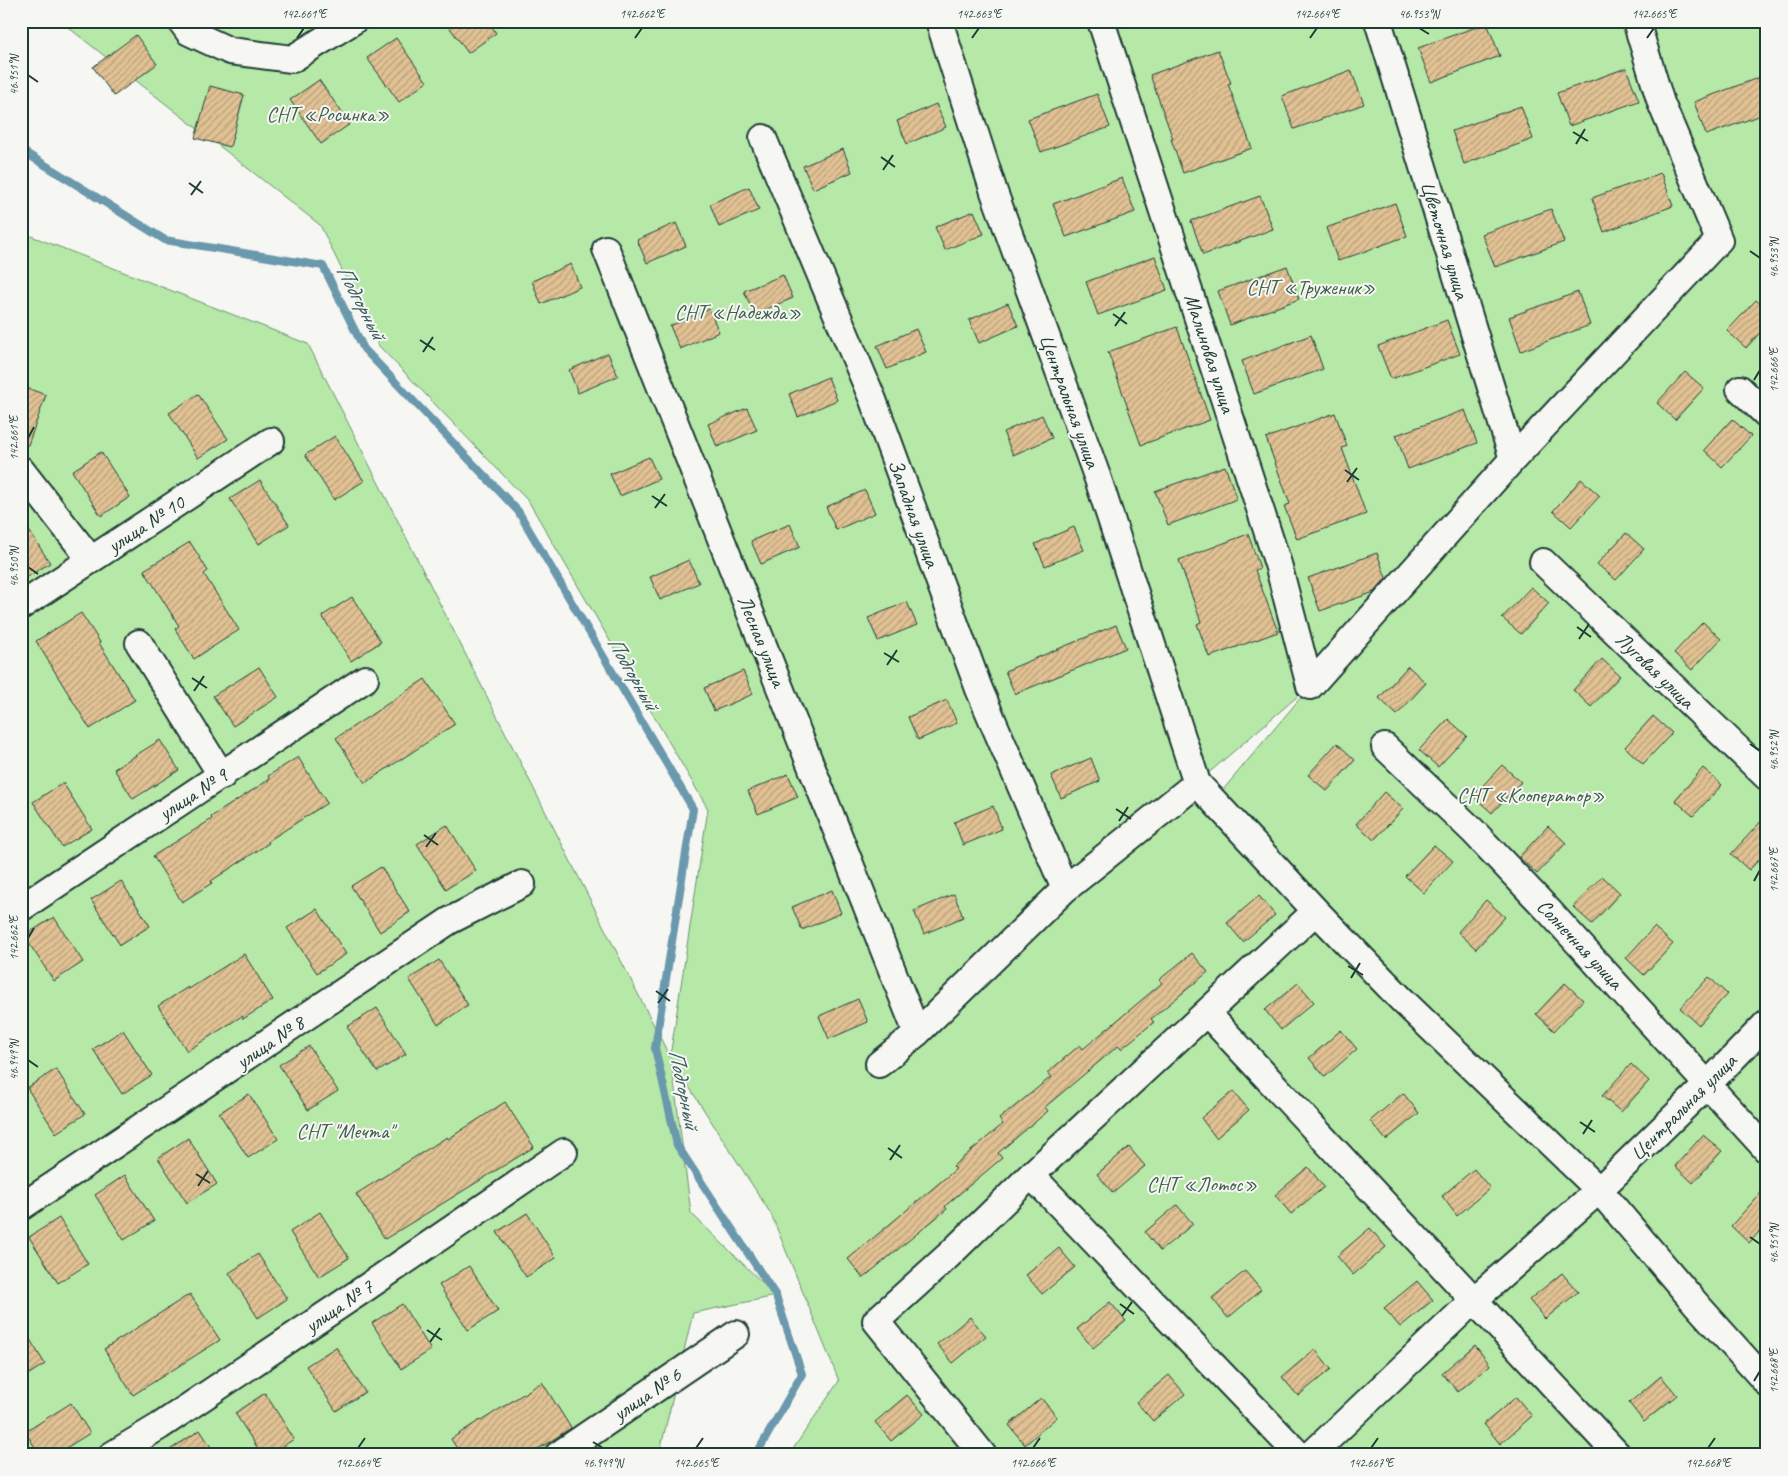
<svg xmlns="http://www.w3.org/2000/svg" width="1788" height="1476" viewBox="0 0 1788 1476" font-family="Caveat,sans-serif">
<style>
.green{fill:#b6e8a8;stroke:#6a926e;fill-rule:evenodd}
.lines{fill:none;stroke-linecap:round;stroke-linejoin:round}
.stream{stroke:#6b98ac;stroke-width:8}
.building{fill:url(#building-hatch);stroke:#1f3d34}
.street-casing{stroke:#1f3d34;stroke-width:30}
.street{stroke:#f6f6f2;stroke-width:26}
.ticks{fill:none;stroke:#1f3d34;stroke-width:2}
.labels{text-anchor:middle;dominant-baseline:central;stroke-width:4;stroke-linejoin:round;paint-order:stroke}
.park-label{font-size:21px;fill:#3d5f4b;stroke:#f6f6f2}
.street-label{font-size:21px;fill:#1f3d34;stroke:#f6f6f2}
.water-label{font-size:22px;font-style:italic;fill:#385b5c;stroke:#f6f6f2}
.neatline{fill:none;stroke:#1f3d34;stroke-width:2}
.ticks-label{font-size:12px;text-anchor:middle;fill:#1f3d34}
</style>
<defs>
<pattern id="building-hatch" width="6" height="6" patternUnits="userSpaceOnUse" patternTransform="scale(1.25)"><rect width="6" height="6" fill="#e2c294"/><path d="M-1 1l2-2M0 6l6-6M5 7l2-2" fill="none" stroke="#b79f7a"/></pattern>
</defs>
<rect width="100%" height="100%" fill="#f6f6f2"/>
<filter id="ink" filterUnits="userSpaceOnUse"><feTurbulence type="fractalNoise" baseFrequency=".02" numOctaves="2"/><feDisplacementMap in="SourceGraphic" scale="10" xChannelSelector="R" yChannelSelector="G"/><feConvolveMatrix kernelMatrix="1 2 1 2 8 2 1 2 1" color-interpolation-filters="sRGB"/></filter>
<g filter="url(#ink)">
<path class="green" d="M60 21H1767V1455H789L839 1381 771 1214 671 1059 691 1213 776 1296 693 1313 659 1455H21V232L308 344 670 1057 708 809 529 502 379 346 320 225ZM1306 689 1307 690 1206 810 1197 783Z"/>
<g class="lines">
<path class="stream" d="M21 150 165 240 323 266 364 349 518 511 693 809 655 1048 677 1145 776 1296 802 1374 756 1455"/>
</g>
<path class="building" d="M445 21H488L496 33 468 53Z
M1487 23 1500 56 1431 82 1418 48Z
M136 35 157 64 114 96 93 67Z
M396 38 427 82 399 102 367 58Z
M1218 50 1231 83 1228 84 1252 148 1183 173 1171 139H1173L1150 75Z
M1626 68 1639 101 1569 126 1557 93Z
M1351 70 1364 104 1294 129 1282 96Z
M1763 76 1767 86V113L1706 135 1694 102Z
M319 80 350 124 321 144 290 100Z
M210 86 244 95 230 147 195 138Z
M1097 94 1110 127 1041 152 1028 119Z
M936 104 946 127 907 144 897 121Z
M1521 106 1533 139 1464 164 1452 131Z
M843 149 852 172 813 189 803 166Z
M1661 173 1673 206 1604 232 1592 198Z
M1122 178 1135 212 1066 237 1053 204Z
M749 187 759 210 719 227 710 204Z
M1260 196 1273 229 1203 255 1191 221Z
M1395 203 1407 236 1338 261 1326 228Z
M1551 209 1564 242 1495 267 1482 234Z
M974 211 984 234 945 250 935 227Z
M676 223 686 246 647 263 637 240Z
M1155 256 1167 290 1098 315 1086 282Z
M571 264 580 287 541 304 532 281Z
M1287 266 1299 299 1230 325 1218 291Z
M783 275 793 298 754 314 744 291Z
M1578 292 1590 325 1521 351 1509 317Z
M1756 300 1767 310V325L1746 348 1727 331Z
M1008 303 1018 326 979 343 969 320Z
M709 309 719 332 680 349 670 326Z
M1447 320 1460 354 1391 379 1378 346Z
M1177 327 1210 420 1141 445 1108 352Z
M916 329 926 352 887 369 877 346Z
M1311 335 1323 369 1254 394 1242 361Z
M608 353 618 376 578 393 569 370Z
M1685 372 1704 388 1675 420 1657 403Z
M828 377 837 400 798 417 789 394Z
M21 386 46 395 24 456 21 455Z
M198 394 228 439 198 458 169 413Z
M747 408 757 430 717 447 708 424Z
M1465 410 1477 443 1408 469 1396 435Z
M1335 413 1347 446 1342 448 1366 514 1297 539 1284 506 1290 504 1266 438Z
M1042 415 1052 438 1013 455 1003 432Z
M1732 419 1751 436 1722 467 1704 450Z
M335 436 364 481 334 500 305 455Z
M101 452 130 497 101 516 72 471Z
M649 457 659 479 620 496 610 474Z
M1225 466 1237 499 1168 525 1155 491Z
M1581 479 1600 496 1571 527 1553 511Z
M260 480 289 525 259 544 230 499Z
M865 490 875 513 836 530 826 507Z
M21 518 50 563 21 581Z
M790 524 800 547 761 564 751 541Z
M1074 527 1084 550 1045 566 1035 544Z
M1626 533 1644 549 1616 580 1597 564Z
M1248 534 1260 568 1255 570 1278 632 1209 657 1197 624 1201 622 1179 560Z
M190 542 208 571 204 574 239 630 194 659 175 629 179 626 144 570Z
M1377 553 1386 578 1374 592 1320 611 1308 578Z
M689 560 699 583 660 600 650 577Z
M1531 587 1549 603 1521 634 1502 618Z
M352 597 381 642 351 661 322 616Z
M907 602 917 625 878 641 868 618Z
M81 613 100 642 99 643 135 700 90 729 36 641Z
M1703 622 1721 639 1692 670 1674 653Z
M1116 625 1126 648 1015 694 1005 671Z
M1602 659 1620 676 1591 707 1573 690Z
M1408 666 1426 683 1397 715 1379 698Z
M259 667 278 697 233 726 213 696Z
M743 671 753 694 714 711 704 688Z
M425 679 455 724 365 783 336 738Z
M947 700 957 723 918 740 908 717Z
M1653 716 1672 733 1643 764 1625 747Z
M1448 719 1467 736 1438 767 1419 750Z
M160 740 179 770 133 799 114 769Z
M1337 743 1355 760 1327 791 1308 775Z
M298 757 327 803 268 841 269 843 211 881 212 883 182 902 153 856 212 819 211 817 270 779 268 776Z
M1091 758 1100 781 1061 798 1051 775Z
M1502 765 1521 782 1492 813 1473 796Z
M1703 768 1722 785 1693 816 1675 800Z
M788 774 798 797 758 814 748 791Z
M63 783 92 829 62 847 33 802Z
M1384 792 1403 809 1374 840 1356 824Z
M993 806 1002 829 963 845 954 822Z
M1767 815V852L1749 870 1731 854Z
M447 825 476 871 446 889 417 844Z
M1548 826 1566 843 1537 874 1519 857Z
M1434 845 1453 861 1424 893 1405 876Z
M381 867 410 912 380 932 351 886Z
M1602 876 1620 893 1592 924 1573 907Z
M121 881 150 926 120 945 91 900Z
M832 890 841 913 802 930 792 907Z
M954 894 963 917 924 934 914 911Z
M1259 896 1275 915 1243 942 1227 923Z
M1486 900 1505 917 1476 949 1458 932Z
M317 909 346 954 317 973 287 928Z
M54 917 83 962 54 981 24 936Z
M1654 927 1673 944 1644 975 1626 958Z
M1192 953 1208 972 1151 1019 1154 1022 1121 1049 1118 1046 1045 1107 1048 1111 998 1153 1002 1158 945 1206 947 1209 863 1278 848 1259 956 1169 953 1166 1003 1124 999 1119 1051 1077 1047 1073 1080 1045 1083 1049 1162 983 1159 980Z
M244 954 273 1000 243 1019 242 1016 187 1051 158 1006 188 987 189 989Z
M439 960 468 1005 438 1025 409 979Z
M1709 977 1727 994 1699 1025 1680 1008Z
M1298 983 1314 1002 1281 1030 1265 1010Z
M1565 983 1583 1000 1554 1031 1536 1014Z
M858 999 868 1022 829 1039 819 1016Z
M377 1008 406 1054 377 1072 347 1027Z
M123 1030 152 1075 122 1094 93 1049Z
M1341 1030 1357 1049 1325 1077 1309 1058Z
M309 1046 338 1091 308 1110 279 1065Z
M1631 1064 1649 1081 1621 1112 1602 1096Z
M56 1069 85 1114 56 1133 27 1088Z
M1233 1091 1249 1110 1216 1138 1201 1118Z
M1403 1093 1419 1113 1386 1140 1370 1121Z
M249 1094 278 1139 248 1158 219 1113Z
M505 1102 534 1147 385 1239 356 1194 447 1137 448 1139Z
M1703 1135 1722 1151 1693 1183 1675 1166Z
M188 1138 217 1184 187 1203 158 1158Z
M1129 1147 1145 1166 1113 1193 1097 1174Z
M1308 1167 1324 1187 1291 1214 1275 1195Z
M1474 1169 1490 1188 1457 1216 1442 1196Z
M125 1175 154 1221 124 1240 95 1195Z
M1767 1186V1223L1749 1243 1731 1226Z
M1177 1205 1193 1224 1160 1251 1145 1232Z
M320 1212 349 1258 319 1277 290 1232Z
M527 1213 556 1258 526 1277 497 1232Z
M59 1218 88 1264 58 1283 29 1237Z
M1370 1228 1386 1247 1353 1275 1337 1256Z
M1059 1248 1075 1267 1042 1294 1026 1275Z
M258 1254 287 1299 258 1318 229 1273Z
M469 1266 498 1311 468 1330 439 1285Z
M1245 1271 1261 1290 1228 1318 1212 1298Z
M1562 1273 1578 1292 1545 1319 1529 1300Z
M1417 1281 1433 1300 1400 1327 1384 1308Z
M190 1294 220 1340 133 1395 104 1349Z
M1110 1302 1126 1321 1093 1348 1077 1329Z
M402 1304 431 1350 401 1369 372 1323Z
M970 1317 986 1336 953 1363 937 1344Z
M21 1325 45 1364 21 1379Z
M1475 1345 1490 1365 1458 1392 1442 1373Z
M336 1347 365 1392 336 1411 306 1366Z
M1315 1349 1331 1369 1298 1396 1282 1377Z
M1169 1375 1185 1394 1153 1421 1136 1402Z
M1661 1376 1677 1395 1644 1422 1629 1403Z
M542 1382 571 1428 529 1455H461L451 1439 480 1420 481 1421Z
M265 1393 294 1439 269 1455H262L235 1413Z
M907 1395 924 1414 891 1441 875 1422Z
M1516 1397 1532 1416 1500 1444 1484 1424Z
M1041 1398 1057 1417 1025 1445 1009 1425Z
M71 1403 90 1433 55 1455H40L25 1432Z
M200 1430 216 1455H162Z"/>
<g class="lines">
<g class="street-casing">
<path id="street" d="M181 21 189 32 230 51 292 59 353 21
M939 21 994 192 1098 479 1197 783 1316 911 1404 1002 1599 1190 1697 1305 1767 1383
M1101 21 1278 564 1310 686
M1378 21 1513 459
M763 138 873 400 979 689 1065 889
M606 249 917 1033
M1740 389 1767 415
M21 470 91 560
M1543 562 1767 777
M21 606 271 441
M139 643 222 776
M1310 686 1513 459 1719 240 1661 103 1636 21
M1385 747 1473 831 1549 911 1767 1150
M21 908 365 679
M1207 1013 1618 1455
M879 1064 917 1033 1065 889 1197 783
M1031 1175 1299 1455
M21 1207 449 921 522 884
M112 1455 160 1426 367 1287 564 1152
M558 1455 736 1334
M983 1455 876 1321 949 1255 1031 1175 1316 911
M1311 1455 1474 1300 1599 1190 1707 1085 1767 1023"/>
</g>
<use href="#street" class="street"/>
</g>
</g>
<path class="ticks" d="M1419 28 1429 34M297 38 304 28M635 38 642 28M972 38 979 28M1310 38 1317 28M1647 38 1654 28M28 75 38 82M1573 132 1588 141M1576 144 1585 129M881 157 895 167M883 170 893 155M189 183 203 193M191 195 201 181M1750 251 1760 258M1113 314 1127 324M1115 326 1125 312M420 340 435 350M423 352 433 337M1754 380 1760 370M28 438 34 427M1345 470 1359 480M1347 482 1357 468M652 496 667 506M655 508 665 494M28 567 38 574M1577 627 1591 637M1579 639 1589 624M884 653 899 662M887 665 897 650M192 678 207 688M194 691 204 676M1750 744 1760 751M1116 809 1131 819M1119 821 1128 807M424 835 438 845M426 847 436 833M1754 881 1760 870M28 938 34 928M1348 966 1363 975M1351 978 1360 963M656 991 670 1001M658 1003 668 989M28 1060 38 1067M1580 1122 1595 1132M1583 1134 1592 1120M888 1148 902 1158M890 1160 900 1145M196 1174 210 1183M198 1186 208 1171M1750 1237 1760 1244M1120 1304 1134 1314M1122 1316 1132 1302M427 1330 442 1340M430 1342 440 1328M1754 1381 1760 1371M593 1442 603 1448M358 1448 365 1438M696 1448 703 1438M1033 1448 1040 1438M1371 1448 1378 1438M1708 1448 1715 1438"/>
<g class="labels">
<g class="park-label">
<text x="328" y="114">СНТ «Росинка»</text>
<text x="1311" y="287">СНТ «Труженик»</text>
<text x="738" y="312">СНТ «Надежда»</text>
<text x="1531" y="795">СНТ «Кооператор»</text>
<text x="345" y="1131">СНТ "Мечта"</text>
<text x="1202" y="1184">СНТ «Лотос»</text>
</g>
<g class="street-label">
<text transform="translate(1445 240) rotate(73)">Цветочная улица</text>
<text transform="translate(1210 353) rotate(72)">Малиновая улица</text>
<text transform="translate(1070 401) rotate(70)">Центральная улица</text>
<text transform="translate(914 513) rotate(70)">Западная улица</text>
<text transform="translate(146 524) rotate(-33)">улица № 10</text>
<text transform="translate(762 641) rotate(68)">Лесная улица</text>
<text transform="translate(1655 670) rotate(44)">Луговая улица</text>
<text transform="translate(193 794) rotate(-33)">улица № 9</text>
<text transform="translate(1580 944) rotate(47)">Солнечная улица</text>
<text transform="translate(270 1042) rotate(-34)">улица № 8</text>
<text transform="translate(1683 1107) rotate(-45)">Центральная улица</text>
<text transform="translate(339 1306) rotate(-34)">улица № 7</text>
<text transform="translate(647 1394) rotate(-34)">улица № 6</text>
</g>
<g class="water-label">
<text transform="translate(361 302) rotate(62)">Подгорный</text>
<text transform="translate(633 673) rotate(60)">Подгорный</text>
<text transform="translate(684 1089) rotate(78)">Подгорный</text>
</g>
</g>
<rect width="1788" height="1476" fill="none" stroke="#f6f6f2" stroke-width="55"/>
<rect x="28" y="28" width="1732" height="1420" class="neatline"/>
<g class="ticks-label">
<text x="304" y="18">142.661°E</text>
<text x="642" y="18">142.662°E</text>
<text x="979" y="18">142.663°E</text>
<text x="1317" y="18">142.664°E</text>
<text x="1419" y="18">46.953°N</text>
<text x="1654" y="18">142.665°E</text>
<text transform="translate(14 75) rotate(-90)" y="4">46.951°N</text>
<text transform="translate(1774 258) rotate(-90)" y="4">46.953°N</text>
<text transform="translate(1774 370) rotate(-90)" y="4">142.666°E</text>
<text transform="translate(14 438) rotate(-90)" y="4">142.661°E</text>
<text transform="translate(14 567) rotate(-90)" y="4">46.950°N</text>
<text transform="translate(1774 751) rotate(-90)" y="4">46.952°N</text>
<text transform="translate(1774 870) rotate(-90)" y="4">142.667°E</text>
<text transform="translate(14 938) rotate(-90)" y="4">142.662°E</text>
<text transform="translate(14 1060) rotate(-90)" y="4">46.949°N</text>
<text transform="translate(1774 1244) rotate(-90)" y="4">46.951°N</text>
<text transform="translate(1774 1371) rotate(-90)" y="4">142.668°E</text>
<text x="358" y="1467">142.664°E</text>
<text x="603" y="1467">46.949°N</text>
<text x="696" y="1467">142.665°E</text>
<text x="1033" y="1467">142.666°E</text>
<text x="1371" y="1467">142.667°E</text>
<text x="1708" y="1467">142.668°E</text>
</g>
</svg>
